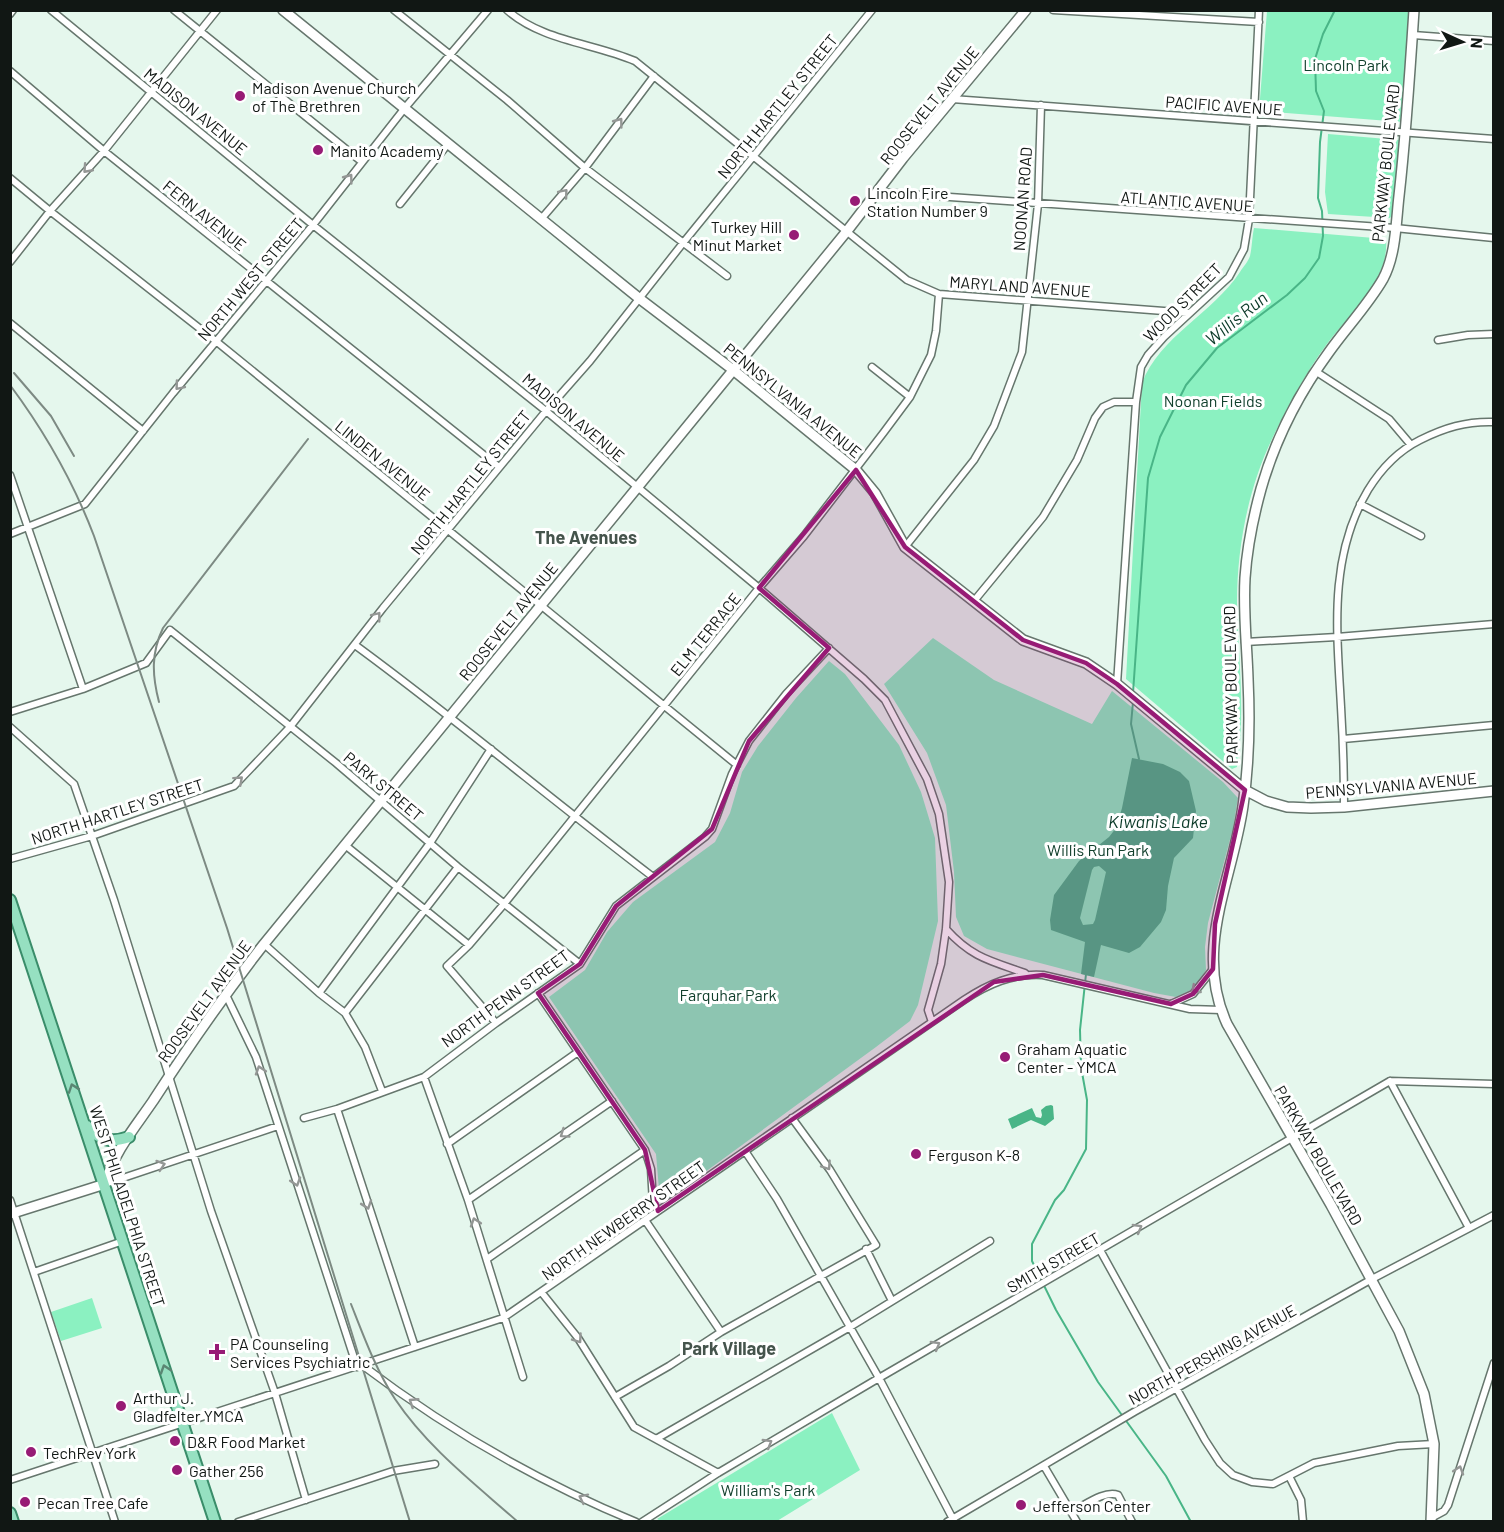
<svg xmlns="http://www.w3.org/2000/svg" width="1504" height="1532" viewBox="0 0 1504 1532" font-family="Barlow,sans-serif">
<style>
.green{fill:#8bf1c1}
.water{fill:#49b587;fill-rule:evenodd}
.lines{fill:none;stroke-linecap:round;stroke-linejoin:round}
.stream{stroke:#49b587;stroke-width:2}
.street-casing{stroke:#66766d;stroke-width:9}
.secondary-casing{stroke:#66766d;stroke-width:12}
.primary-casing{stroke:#3a8d6a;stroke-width:14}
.street{stroke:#fff;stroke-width:6}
.secondary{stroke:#fff;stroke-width:9}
.primary{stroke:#96e0c1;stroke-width:10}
.rail{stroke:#7d8a83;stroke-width:2}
.oneway{stroke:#949795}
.oneway2{stroke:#5a8673}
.marked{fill:#971b75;fill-opacity:0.2;stroke:#971b75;stroke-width:4.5;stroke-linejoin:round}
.poi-dot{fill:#971b75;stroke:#fff;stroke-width:2}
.labels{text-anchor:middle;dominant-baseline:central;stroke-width:6;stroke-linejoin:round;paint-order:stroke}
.park-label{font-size:16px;fill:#12402d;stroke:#fff}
.poi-label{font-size:16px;fill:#111714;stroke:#fff;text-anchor:start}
.street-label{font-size:16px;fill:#111714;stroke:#fff}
.water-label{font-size:18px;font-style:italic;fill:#0b3a28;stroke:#fff}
.neighbourhood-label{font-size:18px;font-weight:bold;fill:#45544c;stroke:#fff}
</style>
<rect width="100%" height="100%" fill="#e5f7ed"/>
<path class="green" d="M1267 11H1410L1402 122 1259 111Z
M1328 134 1399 140 1394 212 1390 218 1328 214 1325 192Z
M1254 228 1386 239C1390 280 1349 314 1327 344 1306 372 1288 406 1272 439 1248 489 1237 547 1237 603 1238 658 1246 712 1237 767L1232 769 1126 679 1142 383C1160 336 1212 314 1240 272 1243 267 1248 262 1250 256 1252 248 1252 237 1254 228Z
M933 638 994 680 1092 724 1112 691 1223 782 1238 798 1233 828 1208 923 1205 947 1206 970 1195 990 1176 997 1154 993 987 949 964 936 956 917 954 872 946 805 927 753 884 684Z
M829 661 845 674 899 745 921 792 935 838 938 921 918 1005 910 1021 876 1047 664 1202 660 1201 656 1154 549 997 585 970 607 932 633 902 715 842 730 813 742 772 758 746 796 698Z
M92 1298 102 1328 61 1341 51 1312Z
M832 1413 860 1470 777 1521 663 1522 657 1519Z"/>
<path class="water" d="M1132 758 1163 764 1180 772 1189 781 1196 811 1193 838 1174 858 1168 886 1166 910 1161 922 1140 947 1129 953 1101 945 1094 977 1081 974 1085 942 1051 930 1050 920 1054 895 1079 861 1109 837 1116 828 1122 808ZM1099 866 1106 872 1095 920 1093 924 1083 925 1080 918 1092 870 1094 867Z
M1051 1105 1053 1106 1054 1119 1045 1126 1031 1120 1012 1129 1008 1119 1032 1108 1036 1117 1041 1118 1042 1115 1041 1110 1046 1106Z"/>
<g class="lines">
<path class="stream" d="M1133 693 1148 478 1160 437 1186 385 1217 348 1287 295 1305 278 1319 258 1323 236 1322 211 1318 198 1320 142 1324 111 1316 91 1315 59 1323 34 1335 10
M1133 702 1131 724 1139 759
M1086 974 1080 1030 1081 1067 1087 1100 1086 1149 1064 1190 1055 1200 1032 1244V1261L1056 1310 1098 1382 1166 1476 1191 1522"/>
<g class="street-casing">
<path id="street" d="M51 10 313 225 546 411 759 588 864 679 885 700 927 779 939 814 949 882 946 929 941 964 928 1010 932 1022
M174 10 362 162
M394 10 507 100 585 168 727 276
M507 10C542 41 593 43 635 61L907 280 939 294 1190 313
M1053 10 1259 22
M10 14 13 10
M1413 35 1494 41
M10 71 104 151 499 467
M952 99 1494 139
M10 178 50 211 217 342 737 765
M878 192 1395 228 1494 238
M400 204 448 144
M542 218 585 168 654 76
M10 262 50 211 104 151 217 10
M10 323 143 431
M1438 340 1468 335 1494 334
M872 367 910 397
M1315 371 1389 419 1411 445
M10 475 83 689
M1360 504 1421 536
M10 534 85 504 173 393 313 225 404 109 488 10
M905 547 974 460 994 426 1022 352 1038 204 1041 105
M974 601 1043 517 1077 460 1095 418 1103 407 1114 402H1136
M1245 642 1337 637 1494 624
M355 645C456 719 553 801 653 877
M1117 684 1136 402 1141 367 1148 355 1164 337 1229 277 1244 249 1249 219 1259 10
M10 712 83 689 146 663 170 630 336 763 458 867 580 964
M10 727 74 784 114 900 211 1211 275 1393 306 1500
M1343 739 1494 725
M1344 807C1344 774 1343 740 1341 707 1337 632 1328 558 1368 490 1381 469 1398 451 1420 440 1444 428 1466 421 1494 422
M345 845 469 945
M10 859 92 836 234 786 290 727 383 608 546 411 590 361 683 243 872 10
M946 929C972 958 991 961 1025 973
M264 944 319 993 345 1013 365 1047 382 1091
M319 993 430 843 491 749
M538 993 645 1150 651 1169 653 1203 658 1211
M226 995 256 1057 357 1367
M1171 1004 1193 994 1213 969
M345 1013 458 867
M496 1023 447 966 469 945 504 904 759 588 804 536 884 432 910 397 931 355 936 331 939 294
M424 1077 468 1200 523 1377
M1390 1081 1469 1228
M337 1109 415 1347
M304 1118 337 1109 424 1077 496 1023 580 964 616 906 705 837 712 829 732 774 749 741 786 694 829 648
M447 1144 578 1052
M745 1151 777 1199 879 1378 954 1521
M105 1184 278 1126
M10 1200 115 1522
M468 1200 612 1101
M645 1220 721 1332
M866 1249 892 1301
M1100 1250 1205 1440 1220 1463 1233 1475 1252 1482 1273 1484 1314 1463 1398 1446 1434 1444
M487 1259 645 1150
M34 1272 123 1241
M542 1293 578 1338 634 1427 718 1473
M362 1365C445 1428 539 1482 636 1522
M615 1397 669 1366 721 1332 876 1245 830 1170 792 1118
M656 1439 850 1327 990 1241
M1044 1466 1077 1522
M1289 1476 1301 1500 1303 1522
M10 1480 503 1318 964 1000C988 984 1013 973 1043 975L1190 1009 1221 1010
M1071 1512C1084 1506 1104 1490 1118 1495L1132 1522
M1431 1518 1444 1511 1448 1505 1494 1363
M238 1522 393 1471 435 1464
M642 1522 718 1473 879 1378 1390 1081 1494 1084
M947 1522 1134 1412 1372 1279 1494 1215"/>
</g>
<g class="secondary-casing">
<path id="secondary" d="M283 10 640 299 732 369 856 470 875 493 905 547 1023 640 1086 663 1117 684 1245 790 1266 801 1287 807 1311 808 1344 807 1494 791
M1414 10C1410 72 1406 134 1399 196 1396 222 1396 255 1383 279 1368 305 1346 328 1329 352 1299 393 1275 440 1261 489 1253 518 1247 548 1245 578 1243 612 1247 645 1248 679 1250 721 1249 765 1243 806 1232 882 1193 949 1227 1024L1331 1205 1399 1331 1424 1394 1434 1444 1431 1522
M10 1214 105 1184C113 1153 136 1126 153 1101 188 1047 225 994 264 944L847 231 903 158 1026 10"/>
</g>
<g class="primary-casing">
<path id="primary" d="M10 900 215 1522
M87 1126C99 1141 112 1143 129 1137
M10 1513 13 1522"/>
</g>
<use href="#street" class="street"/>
<use href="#secondary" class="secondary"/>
<use href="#primary" class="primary"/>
<path class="rail" d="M14 373 51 416 74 456
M10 385C45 432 73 481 94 536L227 928 410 1522
M159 702C152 675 151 653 163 628L308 439
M351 1304C364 1337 376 1370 395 1399 428 1448 474 1483 518 1522"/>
</g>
<defs><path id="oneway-chevron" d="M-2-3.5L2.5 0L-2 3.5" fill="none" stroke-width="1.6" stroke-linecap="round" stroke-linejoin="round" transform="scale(1.5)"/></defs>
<g class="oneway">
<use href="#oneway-chevron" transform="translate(619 122) rotate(-53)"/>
<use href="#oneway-chevron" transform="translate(87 169) rotate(132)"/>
<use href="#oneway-chevron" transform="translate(349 178) rotate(-53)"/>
<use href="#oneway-chevron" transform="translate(564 193) rotate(-50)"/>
<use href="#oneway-chevron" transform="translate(179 386) rotate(130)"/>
<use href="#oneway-chevron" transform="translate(377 616) rotate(-52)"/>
<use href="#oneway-chevron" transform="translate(239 780) rotate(-42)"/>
<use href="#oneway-chevron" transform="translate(1195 990) rotate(139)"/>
<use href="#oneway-chevron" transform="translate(260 1070) rotate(-108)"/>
<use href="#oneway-chevron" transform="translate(564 1134) rotate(145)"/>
<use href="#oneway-chevron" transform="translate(161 1165) rotate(-18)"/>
<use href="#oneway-chevron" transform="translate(827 1166) rotate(56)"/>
<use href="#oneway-chevron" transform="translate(296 1182) rotate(72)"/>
<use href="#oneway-chevron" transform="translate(367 1205) rotate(71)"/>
<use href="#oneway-chevron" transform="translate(475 1222) rotate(-108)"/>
<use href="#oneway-chevron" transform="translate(1138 1228) rotate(-30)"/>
<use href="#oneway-chevron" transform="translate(578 1339) rotate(55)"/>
<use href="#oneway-chevron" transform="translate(936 1345) rotate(-30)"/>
<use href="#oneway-chevron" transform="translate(413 1402) rotate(-147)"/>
<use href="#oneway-chevron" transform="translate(768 1443) rotate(-31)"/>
<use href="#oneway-chevron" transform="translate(1459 1470) rotate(-72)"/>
<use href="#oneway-chevron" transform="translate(583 1498) rotate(-154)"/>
</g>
<g class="oneway2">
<use href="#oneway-chevron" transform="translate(73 1088) rotate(-109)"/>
<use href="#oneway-chevron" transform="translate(165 1369) rotate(-108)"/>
</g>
<path class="marked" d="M856 470 905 547 1023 640 1086 663 1117 684 1245 790 1215 924 1213 969 1193 994 1171 1004 1043 975 994 982 658 1211 645 1150 538 993 580 964 616 906 712 829 749 741 829 648 759 588Z"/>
<g class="poi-dot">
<circle cx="240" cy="96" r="6"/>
<circle cx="318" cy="150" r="6"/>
<circle cx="855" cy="201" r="6"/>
<circle cx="794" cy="235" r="6"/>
<circle cx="1005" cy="1057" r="6"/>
<circle cx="916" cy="1154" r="6"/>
<path d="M214 1343h6v6h6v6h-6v6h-6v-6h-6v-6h6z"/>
<circle cx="121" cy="1406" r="6"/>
<circle cx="175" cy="1441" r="6"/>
<circle cx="31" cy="1452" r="6"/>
<circle cx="177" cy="1470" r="6"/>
<circle cx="25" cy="1502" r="6"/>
<circle cx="1021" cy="1505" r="6"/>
</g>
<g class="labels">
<g class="park-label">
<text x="1346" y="64">Lincoln Park</text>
<text x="1213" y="400">Noonan Fields</text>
<text x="1098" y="849">Willis Run Park</text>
<text x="728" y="994">Farquhar Park</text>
<text x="768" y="1489">William's Park</text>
</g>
<g class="poi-label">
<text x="252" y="87">Madison Avenue Church<tspan x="252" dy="18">of The Brethren</tspan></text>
<text x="330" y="150">Manito Academy</text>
<text x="867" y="192">Lincoln Fire<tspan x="867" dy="18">Station Number 9</tspan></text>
<text x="782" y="226" text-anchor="end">Turkey Hill<tspan x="782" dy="18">Minut Market</tspan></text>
<text x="1017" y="1048">Graham Aquatic<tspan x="1017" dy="18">Center - YMCA</tspan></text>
<text x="928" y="1154">Ferguson K-8</text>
<text x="230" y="1343">PA Counseling<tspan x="230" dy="18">Services Psychiatric</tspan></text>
<text x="133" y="1397">Arthur J.<tspan x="133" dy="18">Gladfelter YMCA</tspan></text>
<text x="187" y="1441">D&amp;R Food Market</text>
<text x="43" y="1452">TechRev York</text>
<text x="189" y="1470">Gather 256</text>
<text x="37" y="1502">Pecan Tree Cafe</text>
<text x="1033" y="1505">Jefferson Center</text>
</g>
<g class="street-label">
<text transform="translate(929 105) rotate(-51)">ROOSEVELT AVENUE</text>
<text transform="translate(1224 105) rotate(4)">PACIFIC AVENUE</text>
<text transform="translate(777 106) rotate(-51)">NORTH HARTLEY STREET</text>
<text transform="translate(196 111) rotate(39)">MADISON AVENUE</text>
<text transform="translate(1385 163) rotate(-84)">PARKWAY BOULEVARD</text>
<text transform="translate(1022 199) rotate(-86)">NOONAN ROAD</text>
<text transform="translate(1187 201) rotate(4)">ATLANTIC AVENUE</text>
<text transform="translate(205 215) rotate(39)">FERN AVENUE</text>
<text transform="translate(250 279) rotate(-50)">NORTH WEST STREET</text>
<text transform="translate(1020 286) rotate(4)">MARYLAND AVENUE</text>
<text transform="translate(1182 302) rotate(-45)">WOOD STREET</text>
<text transform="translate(793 400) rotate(39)">PENNSYLVANIA AVENUE</text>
<text transform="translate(574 417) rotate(40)">MADISON AVENUE</text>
<text transform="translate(383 460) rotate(39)">LINDEN AVENUE</text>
<text transform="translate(470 482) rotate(-51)">NORTH HARTLEY STREET</text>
<text transform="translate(508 621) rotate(-51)">ROOSEVELT AVENUE</text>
<text transform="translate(705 634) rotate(-51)">ELM TERRACE</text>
<text transform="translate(1230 685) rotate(-91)">PARKWAY BOULEVARD</text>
<text transform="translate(1391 785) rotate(-5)">PENNSYLVANIA AVENUE</text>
<text transform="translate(384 786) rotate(40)">PARK STREET</text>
<text transform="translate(117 811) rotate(-18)">NORTH HARTLEY STREET</text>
<text transform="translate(505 998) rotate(-36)">NORTH PENN STREET</text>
<text transform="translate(204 1001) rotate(-54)">ROOSEVELT AVENUE</text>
<text transform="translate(1319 1155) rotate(60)">PARKWAY BOULEVARD</text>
<text transform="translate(128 1206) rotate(72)">WEST PHILADELPHIA STREET</text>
<text transform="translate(623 1220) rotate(-35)">NORTH NEWBERRY STREET</text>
<text transform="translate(1053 1262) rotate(-30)">SMITH STREET</text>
<text transform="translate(1212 1354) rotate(-29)">NORTH PERSHING AVENUE</text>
</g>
<g class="water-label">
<text transform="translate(1236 318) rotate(-39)">Willis Run</text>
<text x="1158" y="821">Kiwanis Lake</text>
</g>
<g class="neighbourhood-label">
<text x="586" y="537">The Avenues</text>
<text x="729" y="1348">Park Village</text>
</g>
</g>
<rect width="1504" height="1532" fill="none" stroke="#111714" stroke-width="24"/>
<g transform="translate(1462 42) rotate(94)" stroke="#ffffff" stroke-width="4.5" paint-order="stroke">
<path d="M0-4.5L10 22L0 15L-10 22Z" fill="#111714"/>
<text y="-9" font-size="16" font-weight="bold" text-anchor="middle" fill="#111714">N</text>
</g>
</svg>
